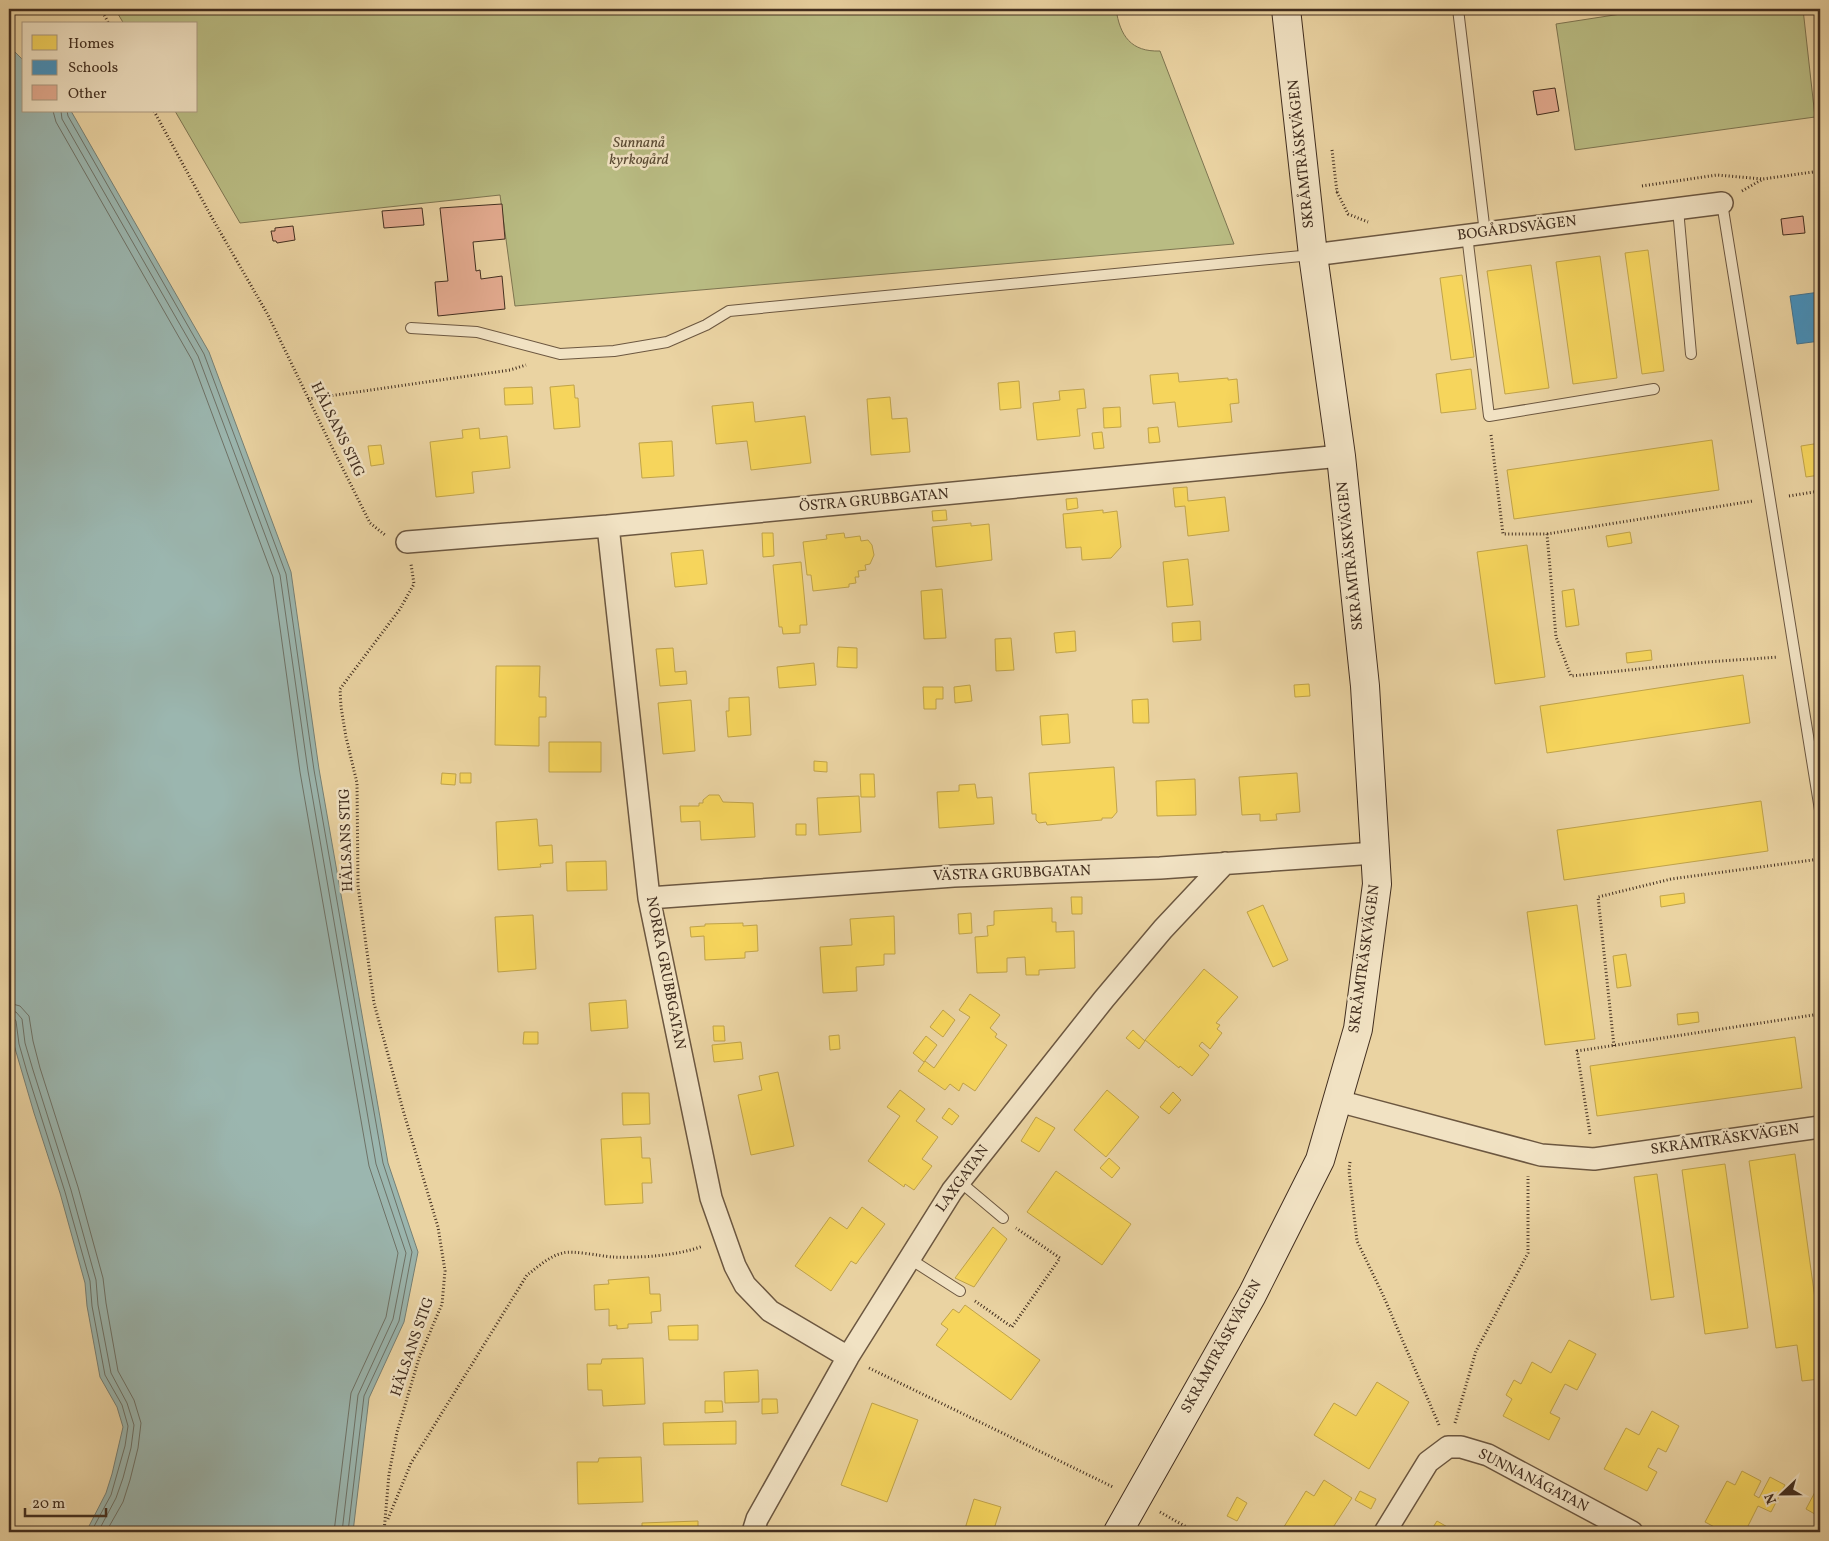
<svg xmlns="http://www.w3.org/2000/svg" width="1829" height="1541" viewBox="0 0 1829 1541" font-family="Vollkorn,serif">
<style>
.green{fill:#b9bc83;stroke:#7e7551}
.water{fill:#9bb6af;stroke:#778075}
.homes{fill:#f6d55c;stroke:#c0a34a}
.schools{fill:#4393c3;stroke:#437592}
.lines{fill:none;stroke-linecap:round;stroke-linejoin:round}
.shore{stroke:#6e7267;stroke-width:1}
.building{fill:#e4ab90;stroke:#422e1f}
.lane-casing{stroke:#6c5740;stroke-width:12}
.street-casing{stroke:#6c5740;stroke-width:24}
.secondary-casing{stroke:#422e1f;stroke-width:30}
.path{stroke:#422e1f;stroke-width:3;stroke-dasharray:1 2.5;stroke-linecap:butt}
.lane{stroke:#f1e2c3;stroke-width:10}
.street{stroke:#f1e2c3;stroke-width:21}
.secondary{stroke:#f1e2c3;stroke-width:28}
.labels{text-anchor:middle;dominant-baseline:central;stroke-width:5;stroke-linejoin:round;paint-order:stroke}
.park-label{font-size:15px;font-style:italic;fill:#5a4a33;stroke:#f1e2c3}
.street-label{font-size:15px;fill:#422e1f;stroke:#f1e2c3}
</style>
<rect width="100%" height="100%" fill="#ead3a2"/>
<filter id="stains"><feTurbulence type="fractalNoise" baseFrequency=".004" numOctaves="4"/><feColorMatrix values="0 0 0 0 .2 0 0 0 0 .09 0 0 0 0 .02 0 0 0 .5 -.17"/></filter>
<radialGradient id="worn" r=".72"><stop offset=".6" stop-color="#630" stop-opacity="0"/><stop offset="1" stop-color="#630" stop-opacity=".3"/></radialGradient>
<path class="green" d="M115 9H1116C1120 36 1131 52 1160 51L1234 244 515 306 500 195 240 223 175 111H196V24H124Z
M1653 9H1803L1815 117 1575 150 1556 24Z"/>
<path class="water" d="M9 46 24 61V111H71L209 352 291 572 319 769 388 1163 418 1252 404 1322 369 1398 353 1532H86L106 1493 112 1474 123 1427 117 1407 100 1377 87 1306 85 1283 60 1193 34 1113 14 1045 9 997Z"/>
<path class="homes" d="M1648 250 1664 371 1642 374 1625 253Z
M1600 256 1617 378 1573 384 1556 262Z
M1531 265 1549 388 1505 394 1487 271Z
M1462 275 1474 357 1451 360 1440 278Z
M1471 369 1476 409 1441 413 1436 374Z
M1178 373 1179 382 1228 378V380L1237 379 1239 403 1230 404 1232 422 1178 427 1175 402 1153 404 1150 375Z
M1019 381 1021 408 1000 410 998 383Z
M574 385 575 398H578L580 427 554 429 550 387Z
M532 387 533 404 505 405 504 388Z
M1084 389 1086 408 1077 409 1080 436 1037 440 1033 403 1060 400 1059 391Z
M890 397 892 419 907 418 910 452 871 455 867 399Z
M753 402 755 422 805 416 811 463 751 470 747 441 716 444 712 406Z
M1120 407 1121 427 1104 428 1103 408Z
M1158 427 1160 442 1149 443 1148 428Z
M479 428 480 439 507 436 510 468 472 472 474 493 436 497 430 442 463 438 462 430Z
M1102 432 1104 448 1094 449 1092 433Z
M1712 440 1719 490 1514 519 1507 470Z
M672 441 674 476 642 478 639 443Z
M1820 443V475L1806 477 1801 446Z
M381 445 384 464 371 466 368 446Z
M1187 487 1188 501 1225 497 1229 531 1188 536 1185 506 1175 507 1173 488Z
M1077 498 1078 508 1067 510 1066 499Z
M946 510 947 520 933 521 932 511Z
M1103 510V513L1117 511 1121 547 1111 558 1082 560 1081 547 1066 548 1063 514Z
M971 523V526L989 524 992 560 936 567 932 527Z
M1630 532 1632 543 1608 547 1606 536Z
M762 533H773L774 556 763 557Z
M844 533 845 538 860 536 861 541 868 540 872 545 874 555 870 564 865 565 866 570 858 571 859 577H855L856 583 849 584V587L813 591 811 575H807L803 542 827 539 826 535Z
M1527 545 1545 677 1495 684 1477 552Z
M703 550 707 584 675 587 671 553Z
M1188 559 1193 605 1167 607 1163 562Z
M801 562 807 625H800V633L783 634 782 627H779L773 565Z
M942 589 946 638 924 639 921 591Z
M1574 589 1579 625 1566 627 1562 591Z
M1200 621 1201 640 1173 642 1172 623Z
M1075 631 1076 651 1056 653 1054 633Z
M1011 638 1014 670 996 671 995 639Z
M838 647 857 648V668L837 667Z
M673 648 675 672 686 671 687 684 660 686 656 649Z
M1651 650 1652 660 1627 663 1626 653Z
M814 663 816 685 779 688 777 667Z
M496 666H540L539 697H546V717H539V746L495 745Z
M1743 675 1750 723 1547 753 1540 706Z
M1309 684 1310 696 1295 697 1294 685Z
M970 685 972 701 955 703 954 687Z
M923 687H943V699H936V709H924Z
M749 697 751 735 728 737 726 711H729V698Z
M1148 699 1149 723H1133L1132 700Z
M691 700 695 751 663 754 658 703Z
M1068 714 1070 743 1042 745 1040 716Z
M549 742H601V772H549Z
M814 761 827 762V772L814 771Z
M1114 767 1117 812 1112 818H1102V820L1047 825 1046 822 1039 823 1036 820V814H1032L1029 773Z
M442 773 456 774 455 785 441 784Z
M460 773H471V783H460Z
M1297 773 1300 812 1276 814 1277 820 1260 821V814L1242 815 1239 777Z
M860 774H874L875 797H861Z
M1195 779 1196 815 1157 816 1156 781Z
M975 784 977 798 992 797 994 824 939 828 937 792 959 791V785Z
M709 795H719L723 802 753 803 755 837 701 840 700 821 681 822 680 806H699V803H703V800Z
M859 796 861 832 819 835 817 798Z
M1761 801 1768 851 1564 880 1557 830Z
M537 819 539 846 552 845 553 863 540 864 541 867 498 870 496 822Z
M796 824H806V835H796Z
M606 861 607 890 567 891 566 862Z
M1684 893 1685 903 1661 907 1660 896Z
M1071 897H1082V914H1072Z
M1263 905 1288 960 1273 967 1247 912Z
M1577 905 1595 1039 1545 1045 1527 912Z
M1052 908V922H1056V932L1074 931 1075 968 1039 970V975H1026L1025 957 1007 958V972L977 973 975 937 988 936 987 926 994 925V911Z
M971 913 972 933 959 934 958 914Z
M533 915 536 969 498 972 495 917Z
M894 916 895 954H884V965L856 967 857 991 823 993 820 947 852 945 850 919Z
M743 923V926L757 925 758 951 745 952V958L705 960 704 936 691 937 690 927 705 926V924Z
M1626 954 1631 986 1617 988 1613 956Z
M1204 969 1238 997 1216 1023 1220 1025 1217 1029 1222 1033 1210 1049 1202 1042 1199 1046 1209 1055 1192 1076 1180 1066 1179 1068 1145 1040Z
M970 994 1000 1015 990 1028 997 1034 995 1037 1007 1045 975 1091 963 1083 959 1091 950 1084 945 1090 918 1071 925 1061 934 1068 970 1017 959 1010Z
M626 1000 628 1028 591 1031 589 1003Z
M943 1010 955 1020 943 1037 930 1027Z
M1698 1012 1699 1022 1678 1025 1677 1014Z
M713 1026H724L725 1041H714Z
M1133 1030 1145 1041 1139 1049 1126 1038Z
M524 1032H538V1044H523Z
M839 1035 840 1049 830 1050 829 1036Z
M926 1036 937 1045 924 1062 913 1053Z
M1795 1037 1802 1088 1597 1116 1590 1066Z
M741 1042 743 1059 714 1062 712 1045Z
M778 1072 794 1146 751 1155 738 1095 762 1090 759 1076Z
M900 1090 925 1109 916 1121 938 1137 922 1159 932 1166 914 1190 905 1184 904 1187 868 1161 900 1116 887 1107Z
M1107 1090 1139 1117 1106 1157 1074 1130Z
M1173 1092 1181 1100 1169 1114 1160 1107Z
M622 1093H649L650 1124 623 1125Z
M949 1108 959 1116 952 1125 942 1118Z
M1036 1117 1055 1128 1039 1152 1021 1141Z
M641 1137 642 1158H650L652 1183H642L643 1203 605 1205 601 1139Z
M1795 1154 1820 1335V1379L1802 1381 1797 1345 1776 1348 1749 1161Z
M1109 1158 1120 1168 1112 1178 1100 1168Z
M1725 1164 1748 1328 1705 1334 1682 1170Z
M1056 1171 1131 1224 1102 1265 1027 1212Z
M1657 1174 1674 1297 1651 1300 1634 1177Z
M862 1207 885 1224 856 1264 851 1261 831 1291 795 1266 830 1217 847 1229Z
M993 1227 1007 1239 974 1287 955 1278Z
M649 1277 650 1294H660L661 1311 651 1312 652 1323 628 1324V1328L617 1329V1325L609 1326V1309L595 1310 594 1285 609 1284 608 1280Z
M965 1305 1040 1360 1011 1400 936 1345 948 1329 941 1324 953 1309 959 1313Z
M698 1325V1340H669L668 1326Z
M1569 1340 1596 1354 1577 1390 1565 1384 1550 1413 1560 1418 1549 1440 1503 1416 1512 1399 1506 1395 1514 1380 1521 1384 1532 1362 1551 1373Z
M643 1358 645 1404 603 1406 602 1390H588L587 1364H601L602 1359Z
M758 1370 759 1402 725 1403 724 1372Z
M1377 1382 1409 1402 1369 1469 1314 1435 1334 1403 1356 1416Z
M762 1399H777L778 1413 762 1414Z
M705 1401H722L723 1412 705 1413Z
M872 1403 918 1420 887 1502 841 1485Z
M1652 1411 1679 1426 1666 1452 1658 1448 1648 1467 1657 1472 1647 1491 1604 1469 1626 1428 1639 1435Z
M736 1421V1444L664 1445 663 1423Z
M641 1457 643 1502 578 1504 577 1462H598L599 1458Z
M1742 1471 1761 1481 1754 1495 1759 1498 1770 1477 1785 1485 1771 1512 1758 1506 1745 1532H1724L1705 1522 1727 1481 1735 1485Z
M1324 1480 1352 1498 1330 1532 1325 1530 1323 1532H1283L1282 1530 1306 1491 1314 1496Z
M1360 1491 1376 1499 1371 1509 1355 1500Z
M1815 1492 1820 1495V1517L1806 1509Z
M1237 1497 1247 1503 1237 1521 1227 1516Z
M974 1499 1001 1507 993 1532H964Z
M698 1521V1532H642V1523Z
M1437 1521 1456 1532H1430Z"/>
<path class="schools" d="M1820 292V341L1797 344 1790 296Z"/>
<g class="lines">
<path class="shore" d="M53 111 56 122 192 360 273 577 300 772 369 1166 398 1253 386 1317 351 1393 334 1532
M61 111 62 119 198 356 280 575 308 771 376 1164 406 1253 393 1319 358 1395 342 1532
M67 111 68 116 204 354 286 574 314 770 383 1163 412 1252 399 1321 364 1396 348 1532
M9 1003 20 1006 29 1016 33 1041 40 1068 78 1187 103 1278 106 1303 118 1371 134 1400 141 1423 138 1448 130 1480 123 1502 106 1532
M9 1010 16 1012 22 1019 25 1043 33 1070 71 1190 96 1280 98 1305 111 1373 127 1403 134 1425 131 1448 123 1478 116 1498 98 1532
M9 1017H13L16 1021 19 1044 27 1072 65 1192 90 1281 92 1306 105 1375 122 1405 128 1426 125 1446 111 1495 91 1532"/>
</g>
<path class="building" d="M1555 88 1559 111 1537 115 1533 91Z
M502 204 505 239 473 242 476 271 480 270 481 279 502 276 505 309 438 316 435 282 448 281 440 208Z
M422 208 424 225 384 228 382 211Z
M1803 216 1805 233 1783 235 1781 219Z
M293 226 295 240 277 243 276 241H273L271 231H275V228Z"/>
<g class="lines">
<g class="lane-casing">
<path id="lane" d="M1458 9 1485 233
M1722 203 1820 810
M1678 209 1691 354
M1467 235 1489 416 1654 389
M411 328 477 332 560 354 614 351 667 342 706 325 729 311 1312 255
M959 1181 1003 1218
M910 1259 960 1291"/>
</g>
<g class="street-casing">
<path id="street" d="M1313 255 1722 203
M608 526 649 898 711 1198 735 1266 745 1285 770 1311 848 1357
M407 542 608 526 1341 456
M649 898 954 876 1160 868 1375 853
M1338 1101 1541 1155 1594 1159 1820 1127
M753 1532 757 1519 848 1357 952 1191 1104 999 1163 929 1225 863
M1385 1532 1428 1462 1448 1447H1461L1488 1455 1632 1532"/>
</g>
<g class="secondary-casing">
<path id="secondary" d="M1118 1532 1252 1295 1320 1160 1358 1029 1377 884 1365 686 1341 456 1313 255 1286 9"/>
</g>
<path class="path" d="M101 9 109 24
M154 111 211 216 268 315 328 439 370 523 385 535
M1332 150 1337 192H1335
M1642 186 1717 175 1763 179
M1742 191 1763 179 1820 171
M1337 192 1348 214 1368 222
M308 399 510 370 526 365
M1491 435 1503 534H1547L1556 637 1571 676 1707 662 1778 657
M1789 496 1820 491
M1547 534 1753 501
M1614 1046 1598 897 1671 879 1820 859
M1590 1134 1577 1051 1820 1014
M1350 1162 1349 1171 1357 1241 1383 1295 1439 1425
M975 1301 1012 1327 1060 1258 1016 1228
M869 1368 1113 1487
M1455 1423 1476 1351 1528 1253V1176
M1160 1512 1195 1532
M388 1519 411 1463 527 1275C538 1267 549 1256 563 1253 572 1250 600 1256 612 1257 640 1258 677 1256 703 1246
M384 1532 389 1474 397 1432 419 1358 442 1304 445 1271 438 1227 403 1110 374 1003 358 886 357 783 346 737 341 707 340 689 400 609 414 584 411 564"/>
<use href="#lane" class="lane"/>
<use href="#street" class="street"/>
<use href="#secondary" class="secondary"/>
</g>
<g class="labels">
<g class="park-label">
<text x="639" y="143">Sunnanå<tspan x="639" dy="17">kyrkogård</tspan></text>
</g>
<g class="street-label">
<text transform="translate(1302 154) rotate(-96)">SKRÅMTRÄSKVÄGEN</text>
<text transform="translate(1517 229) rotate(-7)">BOGÅRDSVÄGEN</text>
<text transform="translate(337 430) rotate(64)">HÄLSANS STIG</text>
<text transform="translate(874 501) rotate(-5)">ÖSTRA GRUBBGATAN</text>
<text transform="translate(1351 556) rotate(-96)">SKRÅMTRÄSKVÄGEN</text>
<text transform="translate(347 840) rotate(-92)">HÄLSANS STIG</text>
<text transform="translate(1012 874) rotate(-2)">VÄSTRA GRUBBGATAN</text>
<text transform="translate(1365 959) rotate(-82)">SKRÅMTRÄSKVÄGEN</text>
<text transform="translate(665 973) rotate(79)">NORRA GRUBBGATAN</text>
<text transform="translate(1725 1140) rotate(-8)">SKRÅMTRÄSKVÄGEN</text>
<text transform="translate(963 1179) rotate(-54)">LAXGATAN</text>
<text transform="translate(413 1347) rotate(-71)">HÄLSANS STIG</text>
<text transform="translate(1222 1347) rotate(-61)">SKRÅMTRÄSKVÄGEN</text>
<text transform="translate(1533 1481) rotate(27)">SUNNANÅGATAN</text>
</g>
</g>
<rect width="1829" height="1541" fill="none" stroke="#ead3a2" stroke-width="30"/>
<rect x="10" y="10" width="1809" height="1521" fill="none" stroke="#422e1f" stroke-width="2.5"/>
<rect x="15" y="15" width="1799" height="1511" fill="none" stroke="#422e1f"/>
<rect x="22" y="22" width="175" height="90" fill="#f1e2c3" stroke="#ab9a81"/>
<rect x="32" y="35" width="25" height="15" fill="#f6d55c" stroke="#ab9a81"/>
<text x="68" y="48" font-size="15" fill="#422e1f">Homes</text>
<rect x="32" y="60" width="25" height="15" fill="#4393c3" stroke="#ab9a81"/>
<text x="68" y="72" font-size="15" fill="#422e1f">Schools</text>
<rect x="32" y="85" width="25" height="15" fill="#e4ab90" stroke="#ab9a81"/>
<text x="68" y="98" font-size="15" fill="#422e1f">Other</text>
<g transform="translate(1782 1494) rotate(248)" stroke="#f1e2c3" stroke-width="4" paint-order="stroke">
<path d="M0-4L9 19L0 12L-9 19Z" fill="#422e1f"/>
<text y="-8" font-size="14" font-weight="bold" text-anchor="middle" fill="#422e1f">N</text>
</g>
<path d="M25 1508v8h81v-8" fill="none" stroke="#422e1f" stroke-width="2.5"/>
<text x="32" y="1508" font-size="15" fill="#422e1f" stroke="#f1e2c3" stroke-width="4" paint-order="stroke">20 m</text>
<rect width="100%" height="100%" filter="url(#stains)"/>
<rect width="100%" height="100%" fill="url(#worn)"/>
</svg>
